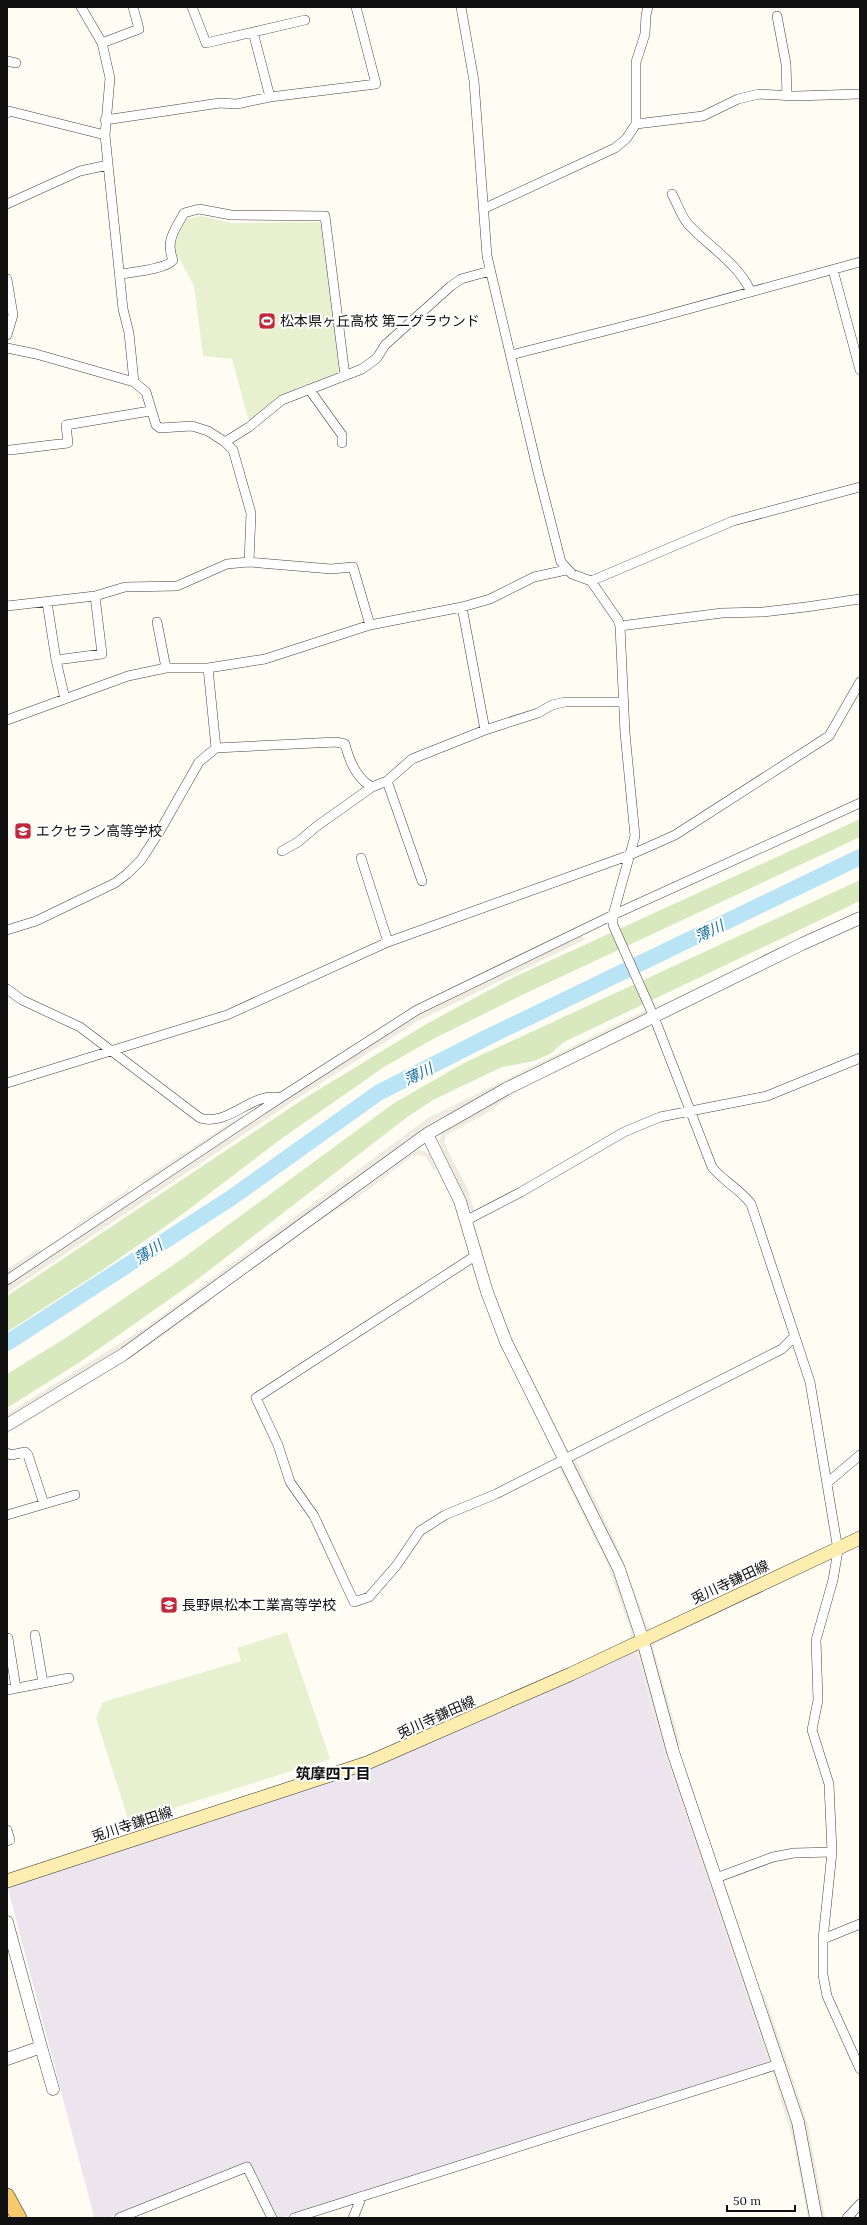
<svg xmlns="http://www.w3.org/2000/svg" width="867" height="2225" viewBox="0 0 867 2225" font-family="Lora,'Noto Sans JP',serif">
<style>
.industrial{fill:#ece5ee}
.green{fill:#d8eabd}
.pitch{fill:#e8f1cf}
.plaza{fill:#f0ebe1}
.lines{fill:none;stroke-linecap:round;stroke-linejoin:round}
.river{stroke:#b9e4f5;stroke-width:16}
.minor-casing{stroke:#434343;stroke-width:10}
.tertiary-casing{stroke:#434343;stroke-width:13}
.secondary-casing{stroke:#323232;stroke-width:14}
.primary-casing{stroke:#212121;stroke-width:16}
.minor{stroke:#fff;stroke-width:9}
.tertiary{stroke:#fff;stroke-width:12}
.secondary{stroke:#fdeeb0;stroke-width:13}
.primary{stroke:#f6c96d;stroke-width:15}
.labels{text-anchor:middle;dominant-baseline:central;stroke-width:4;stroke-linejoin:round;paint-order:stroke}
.poi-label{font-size:14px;fill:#101010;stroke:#fff;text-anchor:start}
.street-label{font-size:14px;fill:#101010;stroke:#fff}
.water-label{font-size:15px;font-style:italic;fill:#1a71a1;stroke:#fff}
.neighbourhood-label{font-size:15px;font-weight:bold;fill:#101010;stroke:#fff}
</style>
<rect width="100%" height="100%" fill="#fffcf4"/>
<path class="industrial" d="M630 1651 639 1658 653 1714 679 1795 768 2059 766 2065 280 2218 275 2216 249 2163 107 2218 94 2217 7 1885 219 1818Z"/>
<path class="green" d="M860 819V837L522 995 435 1038 384 1067 281 1139 180 1216 104 1269 7 1332V1296L305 1098 428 1023 512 978Z
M860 880V901L564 1042 550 1054 534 1061 502 1067 433 1100 406 1118 194 1282 83 1360 7 1408V1374L67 1337 179 1261 394 1103 464 1063Z"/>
<path class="pitch" d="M201 216 232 223 318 222 321 224 342 371 288 392 249 422 232 359 203 356 194 286 173 247 187 219Z
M287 1632 330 1759 129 1822 96 1718 103 1702 241 1661 237 1648Z"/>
<path class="plaza" d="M581 936 586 939 418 1021 304 1094 7 1293V1285L295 1094 423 1012Z
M646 1010V1016L430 1123 123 1349 7 1420V1414L149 1325 428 1118Z
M646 1027H649L521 1089 485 1114 446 1135 444 1143 467 1188 475 1212 471 1211 439 1142 442 1133 521 1087Z
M242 1115 243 1117 143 1183H138Z
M419 1149 429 1154 436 1168 434 1171 426 1157 415 1154 361 1195 313 1224 241 1278 337 1206 359 1193Z
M130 1188 128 1193 74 1228 75 1225Z
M41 1247 40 1252 7 1274V1269Z
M209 1300 211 1301 137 1354 7 1434V1429Z
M574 1457 614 1538 647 1625 652 1631H647L643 1628 572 1463Z
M558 1465 563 1467 618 1583 635 1634 634 1638 628 1642 631 1632 607 1563Z
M655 1642 653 1648 681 1746H679L676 1744 650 1646Z
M630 1651H636L641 1654 772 2062 766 2064 768 2059 679 1795 653 1714 639 1658Z
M764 1993 808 2124 825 2218H820L761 1995Z
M772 2070 777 2072 797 2140 811 2218H808L794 2144Z"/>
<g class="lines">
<path class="river" d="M7 1343 231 1198 378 1093 482 1040 860 857"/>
<g class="minor-casing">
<path id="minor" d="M81 7 102 43 110 78 105 135 123 309 129 333 134 382
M192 7 206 43 305 20
M461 7 474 81 487 256 538 472 561 562 572 574 591 581 618 620 620 626 625 733 635 836 613 915V925L654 1017 712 1167C724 1182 740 1189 751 1204L810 1382 838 1550 833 1580 816 1640 818 1700 812 1730 829 1784 832 1852 823 1939V1975L827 1996 860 2069
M777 16 786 64 787 95
M253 32 270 97
M102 43 139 29 133 7
M7 61 16 63
M7 113 9 111 105 135
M105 120 220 103 237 104 270 97 376 84 356 7
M636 124 703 116 738 99 759 94 796 96 860 94
M672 194C677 203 681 216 688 224 709 247 738 263 751 292
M7 204 80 171 108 165
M483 209 615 148 626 139 636 124V62L645 34 646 15 648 7
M833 270 860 370
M121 274C132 272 167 269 173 260 165 241 175 230 184 213L199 209 231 215 325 216 345 376
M7 279 13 315 7 335
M7 348 36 354 134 382 146 392 156 425 160 428 192 426 208 431 225 442 233 450 251 513 249 562
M511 355 652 319 860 262
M309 389 342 435V443
M225 442 249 427 282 400 362 369 377 358 385 345 451 286 461 279 490 271
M10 450 68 443 66 425 150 411
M591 581 733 521 860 487
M47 602 56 660 65 699
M7 606 95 596 125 587 177 586 227 564 249 562 331 569 353 567 370 625
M462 607 485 730
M157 622 166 668
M620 626 722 613 763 612 806 607 860 599
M56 660 102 654 95 596
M208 668 216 748
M7 720 128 676 166 668H208L265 659 370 625 462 607 490 599 534 577 566 570
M387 781 422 881
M282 851 298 842 317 826 372 787
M361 858 388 942
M7 930 36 921 115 883 127 874 141 860 161 829 199 762 216 748 336 742 345 744C349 760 357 779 372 787L387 781 412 759 485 730 538 713 552 705 565 702H624
M7 989 22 1000 80 1027 200 1118C229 1127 252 1091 280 1098
M7 1083 227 1015 388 942 630 855 675 835 829 736 860 682
M467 1220 521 1192 624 1132 660 1117 767 1096 860 1058
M475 1256 256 1398 278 1445 290 1482 314 1516 354 1602 369 1597 396 1566 420 1531 445 1515 496 1494 782 1349 794 1337
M7 1280 280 1098 417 1010 613 915 860 803
M7 1453 11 1455 25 1452 28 1455 44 1504
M827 1483 860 1455
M7 1515 75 1495
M35 1635 43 1683
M8 1638 16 1688
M7 1690 69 1678
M7 1830 10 1840 7 1841
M716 1878 773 1857 794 1853 832 1852
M823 1939 860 1924
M119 2218 247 2167 272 2218
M294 2218 779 2064
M353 2218 362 2196
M847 2218 860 2204"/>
</g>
<g class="tertiary-casing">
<path id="tertiary" d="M427 1134 460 1201 487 1292 506 1342 619 1569 643 1641 673 1752 798 2122 816 2218
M7 1425 124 1354 427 1134 506 1089 802 944 860 918
M7 1922 41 2047
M7 2059 41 2047 53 2089"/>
</g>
<g class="secondary-casing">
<path id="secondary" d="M7 1881 367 1763 571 1674 860 1538"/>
</g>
<g class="primary-casing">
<path id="primary" d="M7 2196 19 2218"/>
</g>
<use href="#minor" class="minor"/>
<use href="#tertiary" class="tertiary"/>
<use href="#secondary" class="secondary"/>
<use href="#primary" class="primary"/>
</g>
<defs>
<g id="stadium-square" transform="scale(0.9)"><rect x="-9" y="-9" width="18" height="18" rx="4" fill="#bf293d" stroke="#fff"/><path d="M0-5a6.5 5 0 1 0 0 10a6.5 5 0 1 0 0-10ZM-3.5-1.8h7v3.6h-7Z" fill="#fff"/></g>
<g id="school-square" transform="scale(0.9)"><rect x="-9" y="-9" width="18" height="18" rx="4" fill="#bf293d" stroke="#fff"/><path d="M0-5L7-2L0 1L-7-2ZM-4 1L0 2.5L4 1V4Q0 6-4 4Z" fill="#fff"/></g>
</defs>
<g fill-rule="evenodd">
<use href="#stadium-square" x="267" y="321"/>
<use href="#school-square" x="23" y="831"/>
<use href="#school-square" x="169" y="1605"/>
</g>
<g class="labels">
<g class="poi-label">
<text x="280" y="321">松本県ヶ丘高校 第二グラウンド</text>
<text x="36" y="831">エクセラン高等学校</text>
<text x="182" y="1605">長野県松本工業高等学校</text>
</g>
<g class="street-label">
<text transform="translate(730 1582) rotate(-25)">兎川寺鎌田線</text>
<text transform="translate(436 1717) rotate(-24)">兎川寺鎌田線</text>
<text transform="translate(132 1824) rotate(-18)">兎川寺鎌田線</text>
</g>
<g class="water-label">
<text transform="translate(709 931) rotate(-26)">薄川</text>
<text transform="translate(418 1074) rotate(-26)">薄川</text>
<text transform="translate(148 1252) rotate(-33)">薄川</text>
</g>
<g class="neighbourhood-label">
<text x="333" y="1773">筑摩四丁目</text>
</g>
</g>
<rect width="867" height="2225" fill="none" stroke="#101010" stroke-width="16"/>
<path d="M727 2205v6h68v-6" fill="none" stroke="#101010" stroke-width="2"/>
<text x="733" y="2205" font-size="12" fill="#101010" stroke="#ffffff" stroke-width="3" paint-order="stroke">50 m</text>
</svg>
